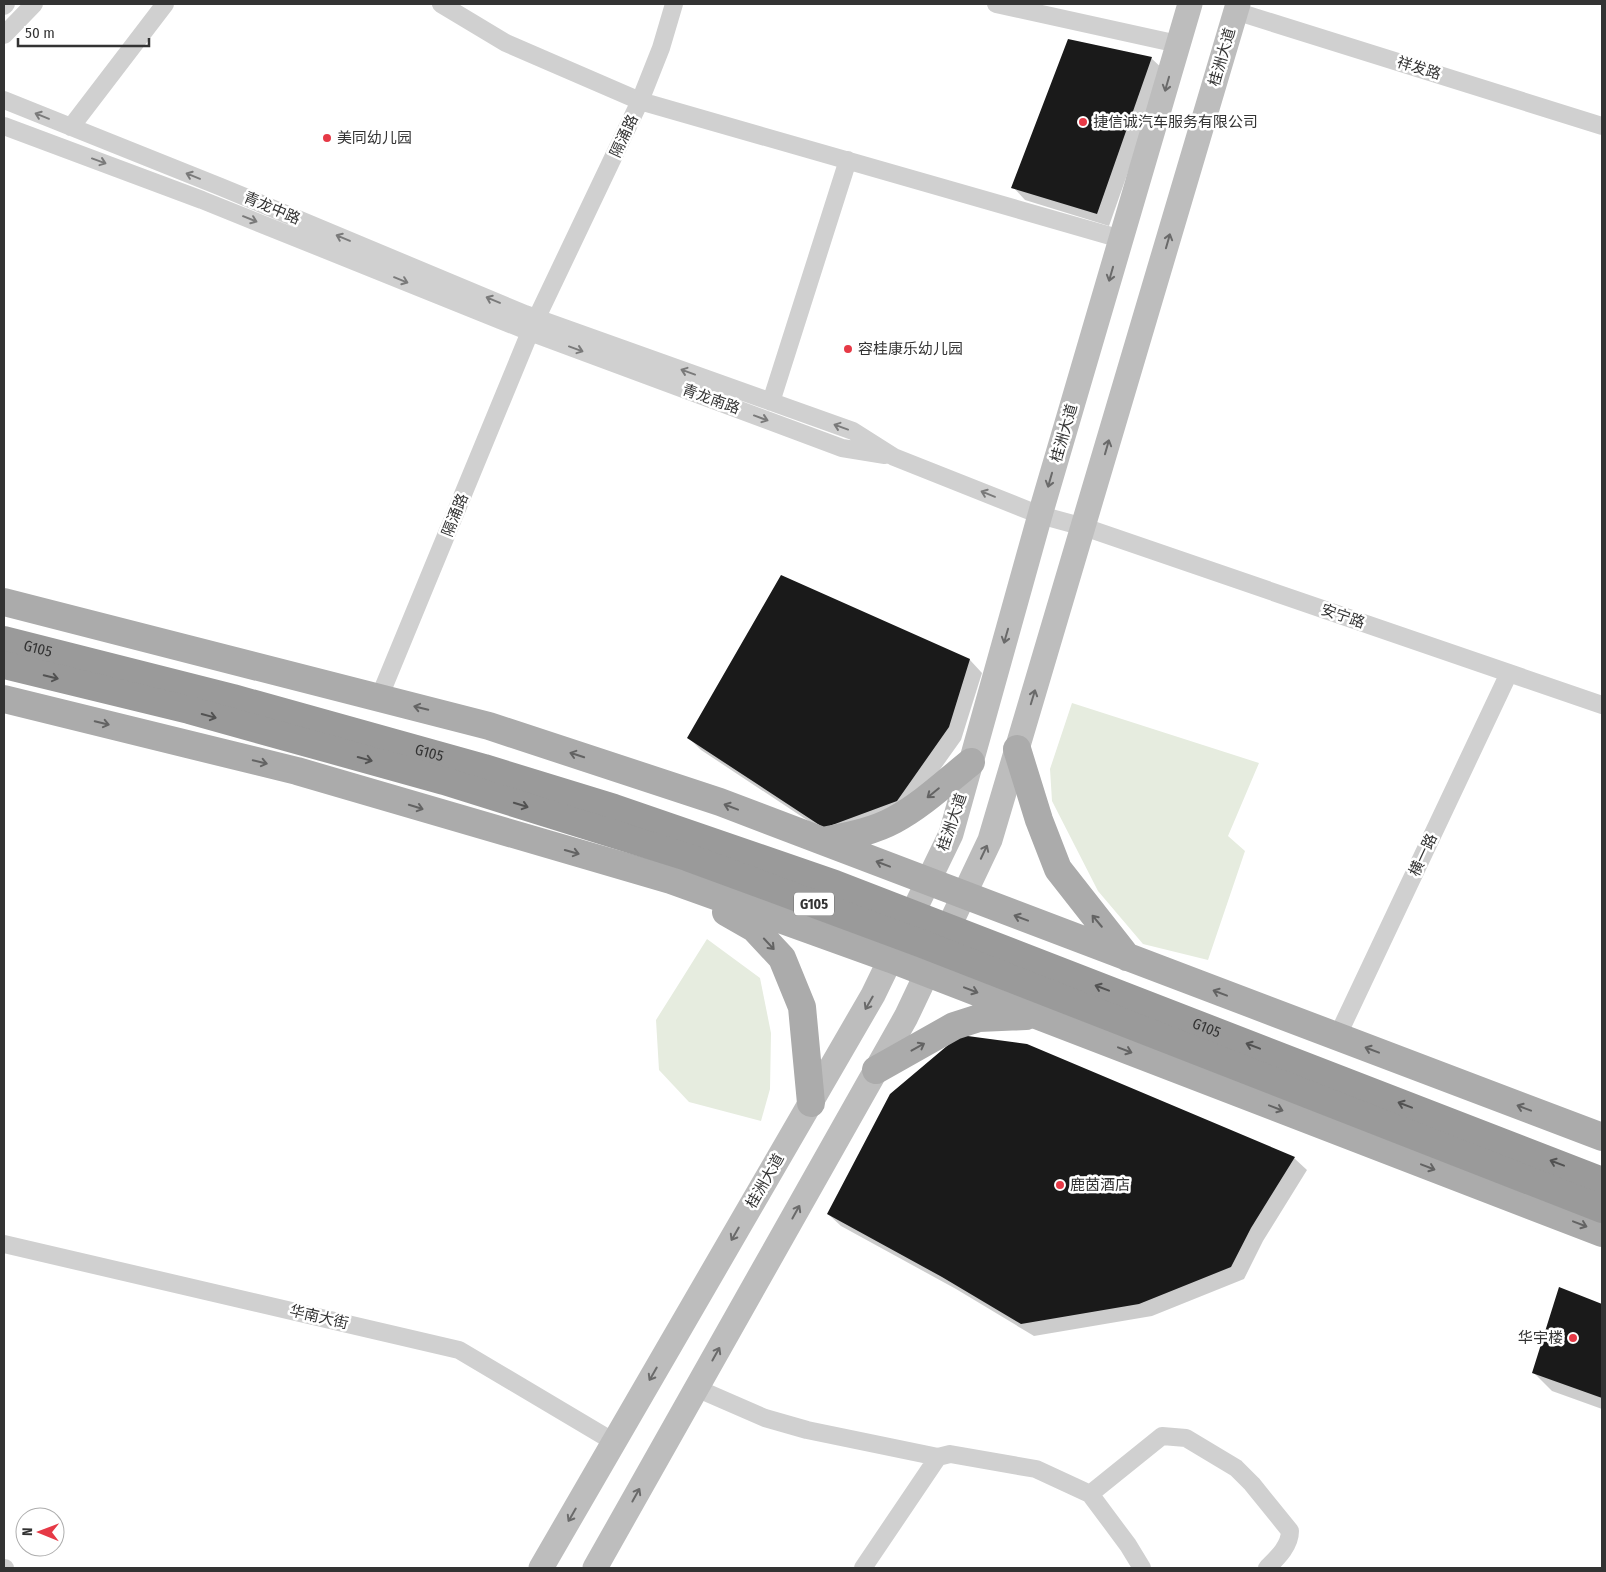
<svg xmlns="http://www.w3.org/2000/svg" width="1606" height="1572" viewBox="0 0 1606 1572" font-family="'Fira Sans Condensed','Noto Sans SC',sans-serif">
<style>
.green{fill:#e6ecdf}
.shadow{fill:#0003}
.building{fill:#1a1a1a}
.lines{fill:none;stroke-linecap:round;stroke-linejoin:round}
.street{stroke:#d0d0d0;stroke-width:18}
.secondary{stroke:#bdbdbd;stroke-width:25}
.primary{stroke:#ababab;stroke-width:28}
.highway-bridge{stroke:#9a9a9a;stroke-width:28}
.oneway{stroke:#6a6a6a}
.oneway2{stroke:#7a7a7a}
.oneway3{stroke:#525252}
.oneway4{stroke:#636363}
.poi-dot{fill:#e63946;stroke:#fff;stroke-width:2}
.labels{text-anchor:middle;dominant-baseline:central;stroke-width:5;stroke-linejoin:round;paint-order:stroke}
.shield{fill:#fff;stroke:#707070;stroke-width:1}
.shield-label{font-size:14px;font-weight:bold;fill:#333}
.street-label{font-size:15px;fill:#333;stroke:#fff}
.poi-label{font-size:15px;fill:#333;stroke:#fff;text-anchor:start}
</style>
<rect width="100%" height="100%" fill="#fff"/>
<path class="green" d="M1072 703 1259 763 1228 836 1245 851 1208 960 1143 944 1098 891 1052 801 1050 769Z
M707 939 760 978 771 1033 770 1089 761 1121 689 1102 659 1070 656 1020Z"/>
<path class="shadow" d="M1151 58 1164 70 1109 226 1025 200 1013 187Z
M782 576 970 660 982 673 961 740 909 813 837 840 701 750 689 738Z
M1294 1158 1307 1170 1263 1241 1244 1279 1152 1316 1034 1336 956 1289 841 1226 828 1214Z
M1560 1289 1602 1305V1409L1552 1391 1533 1372Z"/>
<path class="building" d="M1068 39 1152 57 1097 214 1011 188Z
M781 575 970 659 949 727 897 801 824 828 687 738Z
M960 1035 1027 1044 1295 1157 1251 1228 1231 1267 1139 1304 1021 1324 942 1277 827 1214 890 1094Z
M1559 1287 1602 1304V1398L1532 1373Z"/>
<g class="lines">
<path class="street" d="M441 4 506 43 640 101 1121 239
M996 4 1178 44
M4 6 6 4
M1235 11 1602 126
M4 35 34 4
M4 100 221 187 525 314 853 431 894 457 1040 515 1084 527 1602 705
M4 126 202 200 530 332 842 448 885 455
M71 127 165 4
M771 402 848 160
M379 698 530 332 640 101 661 48 674 4
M1337 1037 1509 673
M4 1244 459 1350 614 1442
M696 1388 765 1418 807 1430 938 1457 950 1454 1036 1469 1090 1494 1128 1545 1142 1568
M1090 1494 1162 1436 1186 1438 1236 1468 1252 1484 1290 1531C1290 1546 1277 1558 1267 1568
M4 1568H5
M863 1568 938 1457"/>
<path class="secondary" d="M541 1568 873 995 951 834 1040 515 1190 4
M595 1568 906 1017 990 840 1238 4"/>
<path class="primary" d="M4 602 489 726 720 802 1602 1137
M4 699 297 771 671 880 891 959 1602 1233
M1017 749 1039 820 1058 869 1127 957
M823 841C847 836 872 832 894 820 922 805 946 782 971 762
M726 912 754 928 782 958 802 1007 811 1103
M876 1070 954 1026 979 1018 1026 1016"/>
<g class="highway-bridge">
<path id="s1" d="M4 640 233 698 484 768 614 808 835 884 1602 1181"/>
<path d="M4 665 189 710 444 781 687 857 920 943 1602 1209"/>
</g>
</g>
<defs><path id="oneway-shaft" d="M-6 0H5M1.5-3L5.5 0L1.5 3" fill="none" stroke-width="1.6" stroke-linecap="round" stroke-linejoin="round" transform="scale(1.25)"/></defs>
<g class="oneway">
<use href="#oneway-shaft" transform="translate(1167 84) rotate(106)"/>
<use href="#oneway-shaft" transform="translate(1168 241) rotate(-74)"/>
<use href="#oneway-shaft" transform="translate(1111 274) rotate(106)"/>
<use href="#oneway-shaft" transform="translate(1107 447) rotate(-74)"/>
<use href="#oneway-shaft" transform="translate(1050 480) rotate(106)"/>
<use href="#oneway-shaft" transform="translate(1006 636) rotate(106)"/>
<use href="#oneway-shaft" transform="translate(1033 697) rotate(-73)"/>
<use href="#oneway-shaft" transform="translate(984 852) rotate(-65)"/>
<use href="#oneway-shaft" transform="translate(869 1003) rotate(120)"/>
<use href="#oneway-shaft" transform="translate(796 1212) rotate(-61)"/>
<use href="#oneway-shaft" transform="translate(735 1234) rotate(120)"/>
<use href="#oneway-shaft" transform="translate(716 1354) rotate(-61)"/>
<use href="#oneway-shaft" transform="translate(653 1374) rotate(120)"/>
<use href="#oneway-shaft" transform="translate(636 1495) rotate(-61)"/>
<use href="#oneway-shaft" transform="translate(572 1515) rotate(120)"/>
</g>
<g class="oneway2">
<use href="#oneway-shaft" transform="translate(42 116) rotate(-158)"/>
<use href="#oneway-shaft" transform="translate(99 161) rotate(20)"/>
<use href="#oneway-shaft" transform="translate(193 176) rotate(-158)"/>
<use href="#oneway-shaft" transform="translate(250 219) rotate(22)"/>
<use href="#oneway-shaft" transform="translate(343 238) rotate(-157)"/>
<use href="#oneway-shaft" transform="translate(401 280) rotate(22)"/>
<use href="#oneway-shaft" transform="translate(493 300) rotate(-157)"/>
<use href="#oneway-shaft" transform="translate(576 349) rotate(20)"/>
<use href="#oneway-shaft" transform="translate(688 372) rotate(-160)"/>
<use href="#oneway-shaft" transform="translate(761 418) rotate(20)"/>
<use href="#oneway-shaft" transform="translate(841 427) rotate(-160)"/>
<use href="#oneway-shaft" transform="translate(988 494) rotate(-158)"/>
</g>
<g class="oneway3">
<use href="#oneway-shaft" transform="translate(51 677) rotate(14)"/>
<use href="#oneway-shaft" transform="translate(209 716) rotate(15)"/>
<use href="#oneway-shaft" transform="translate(365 759) rotate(15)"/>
<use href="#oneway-shaft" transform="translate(521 805) rotate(17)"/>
<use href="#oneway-shaft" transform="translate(1102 988) rotate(-159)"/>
<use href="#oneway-shaft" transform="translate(1253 1046) rotate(-159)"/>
<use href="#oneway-shaft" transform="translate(1405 1105) rotate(-159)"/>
<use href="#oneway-shaft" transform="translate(1557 1163) rotate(-159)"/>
</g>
<g class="oneway4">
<use href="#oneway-shaft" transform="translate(421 708) rotate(-166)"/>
<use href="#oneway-shaft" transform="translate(102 723) rotate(14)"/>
<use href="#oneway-shaft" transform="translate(577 755) rotate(-162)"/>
<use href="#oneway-shaft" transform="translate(260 762) rotate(14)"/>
<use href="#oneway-shaft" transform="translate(933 793) rotate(141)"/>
<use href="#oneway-shaft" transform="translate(416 807) rotate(17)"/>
<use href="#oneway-shaft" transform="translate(731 807) rotate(-159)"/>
<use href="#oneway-shaft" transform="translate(572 852) rotate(16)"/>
<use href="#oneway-shaft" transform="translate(883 864) rotate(-159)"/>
<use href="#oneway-shaft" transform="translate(1021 918) rotate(-159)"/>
<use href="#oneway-shaft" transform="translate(1097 921) rotate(-130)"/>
<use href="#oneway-shaft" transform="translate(769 944) rotate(47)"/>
<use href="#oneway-shaft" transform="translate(971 990) rotate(21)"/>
<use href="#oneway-shaft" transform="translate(1220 993) rotate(-159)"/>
<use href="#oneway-shaft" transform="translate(918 1047) rotate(-29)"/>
<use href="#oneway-shaft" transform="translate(1125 1050) rotate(21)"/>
<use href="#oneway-shaft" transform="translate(1372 1050) rotate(-159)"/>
<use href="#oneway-shaft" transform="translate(1276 1108) rotate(21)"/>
<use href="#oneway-shaft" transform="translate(1524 1108) rotate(-159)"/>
<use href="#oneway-shaft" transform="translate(1428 1167) rotate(21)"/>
<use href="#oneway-shaft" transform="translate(1580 1224) rotate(21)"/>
</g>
<g class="poi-dot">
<circle cx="1083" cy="122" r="5"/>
<circle cx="327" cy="138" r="5"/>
<circle cx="848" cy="349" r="5"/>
<circle cx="1060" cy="1185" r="5"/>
<circle cx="1573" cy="1338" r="5"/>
</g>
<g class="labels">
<rect class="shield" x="794" y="892.5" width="40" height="23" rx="4"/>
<g class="shield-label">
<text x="814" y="904">G105</text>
</g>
<g class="street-label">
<text transform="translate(1222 57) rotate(-74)">桂洲大道</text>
<text transform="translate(1419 68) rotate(17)">祥发路</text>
<text transform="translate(624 136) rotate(-65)">隔涌路</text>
<text transform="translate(272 208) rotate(23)">青龙中路</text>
<text transform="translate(711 399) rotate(20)">青龙南路</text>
<text transform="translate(1064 433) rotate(-74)">桂洲大道</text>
<text transform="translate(455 515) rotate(-68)">隔涌路</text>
<text transform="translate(1343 616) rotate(19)">安宁路</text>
<text stroke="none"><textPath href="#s1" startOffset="35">G105</textPath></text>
<text stroke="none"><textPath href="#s1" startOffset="440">G105</textPath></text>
<text transform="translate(952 822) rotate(-71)">桂洲大道</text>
<text transform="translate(1423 855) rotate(-65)">横一路</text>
<text stroke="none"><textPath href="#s1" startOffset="1265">G105</textPath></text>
<text transform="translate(765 1181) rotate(-60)">桂洲大道</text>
<text transform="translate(319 1317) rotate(13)">华南大街</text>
</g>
<g class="poi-label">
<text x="1093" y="122">捷信诚汽车服务有限公司</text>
<text x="337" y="138">美同幼儿园</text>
<text x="858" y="349">容桂康乐幼儿园</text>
<text x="1070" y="1185">鹿茵酒店</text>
<text x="1563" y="1338" text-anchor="end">华宇楼</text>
</g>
</g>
<rect width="1606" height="1572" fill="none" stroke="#333333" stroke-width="10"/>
<g transform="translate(40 1532) rotate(271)"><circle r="24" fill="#ffffff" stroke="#adadad"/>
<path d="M0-4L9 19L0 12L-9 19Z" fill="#e63946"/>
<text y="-8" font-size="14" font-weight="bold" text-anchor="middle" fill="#333333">N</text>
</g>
<path d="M18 38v8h131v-8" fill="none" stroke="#333333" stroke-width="2.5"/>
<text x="25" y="38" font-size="15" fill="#333333" stroke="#ffffff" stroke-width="4" paint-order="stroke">50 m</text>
</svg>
